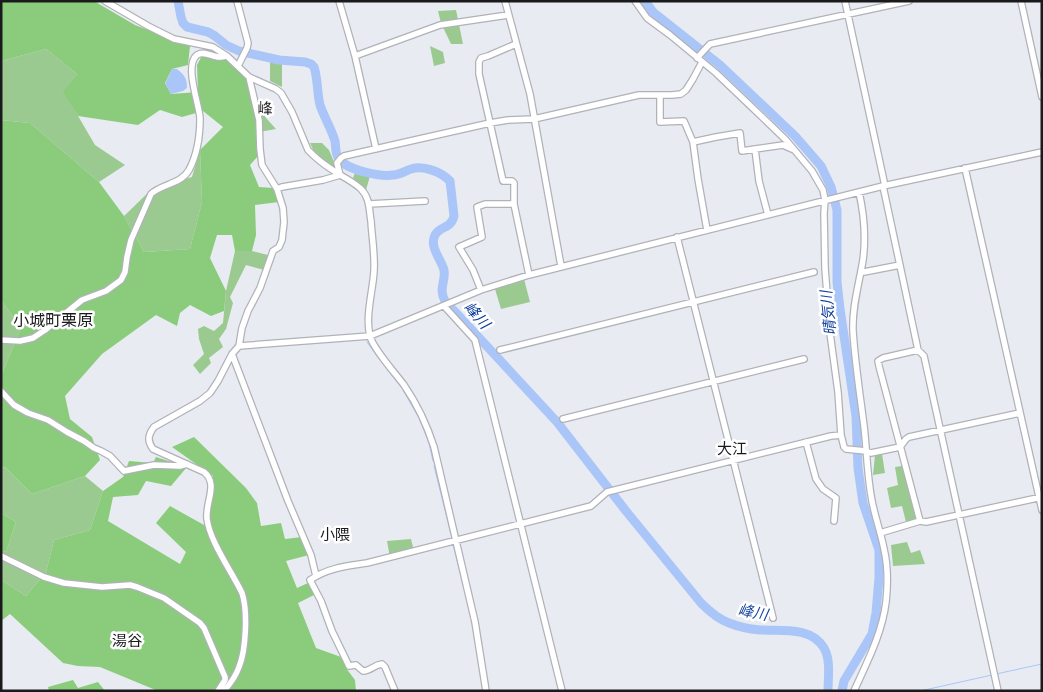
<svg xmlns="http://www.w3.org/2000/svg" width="1043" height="692" viewBox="0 0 1043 692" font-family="'Space Grotesk','Noto Sans JP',sans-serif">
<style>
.green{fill:#9aca8f}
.forest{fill:#8acc7b}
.water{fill:#aac6f9}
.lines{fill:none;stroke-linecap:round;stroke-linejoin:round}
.stream{stroke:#aac6f9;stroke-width:1}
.river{stroke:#aac6f9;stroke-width:9}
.minor-casing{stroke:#b1b2b9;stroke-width:8}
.minor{stroke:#fff;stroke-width:5.5}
.labels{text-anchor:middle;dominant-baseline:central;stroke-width:5;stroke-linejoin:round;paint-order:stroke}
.neighbourhood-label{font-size:15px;fill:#1a1a1d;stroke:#fff}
.water-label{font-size:15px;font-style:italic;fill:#11409e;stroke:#fff}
.quarter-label{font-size:16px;fill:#1a1a1d;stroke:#fff}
</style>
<rect width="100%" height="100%" fill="#e9ebf2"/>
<path class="green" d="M456 10 463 44H451L441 23 438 11Z
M430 46 443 52 445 63 434 66Z
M46 49 77 74 64 92 95 145 125 165 99 182 30 123 1 120V61Z
M270 60 282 63V87L270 81Z
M254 101H263L266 118 276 129 259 132Z
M310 143H322L329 150 337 169 315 154Z
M200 150 202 202 190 249 144 252 124 216 154 187 192 177Z
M356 170 370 176 366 190 353 178Z
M235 251H252L268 255 264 270 246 265 230 297 233 303 226 329 219 339 223 347 209 358 211 363 200 374 193 365 204 354 199 339 198 329 204 326 214 331 223 323 226 291Z
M524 279 530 302 501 309 495 289Z
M1 300 21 328 1 376Z
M882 454 885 473 873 475 875 455Z
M908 465 922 518 906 522 902 506 891 508 887 488 898 485 895 467Z
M5 467 32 494 85 476 103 491 90 530 54 540 46 572 26 596 1 580V550L6 552 16 522 1 513V468Z
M411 539 414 551 390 558 387 541Z
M907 542 911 553 920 550 925 564 893 566 891 545Z"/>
<path class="forest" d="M1 1H94L135 25 190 46 188 65 172 69 165 83 171 94 198 92 197 65 206 48 229 59 247 79 259 132V155L250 165 259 187 273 188 279 202 255 205 256 235 252 251H235L232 235H217L210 258 226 291 224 311 211 316 190 305 180 313 177 326 156 315 102 354 65 396 70 419 92 437 100 460 85 476 32 494 5 467 1 468V376L21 328 1 300V120L30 123 99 182 124 216 144 252 190 249 202 202 200 150 223 127 203 111 182 117 160 110 138 125 78 116 63 92 77 74 46 49 1 61Z
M194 437 246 488 257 503 261 526 281 523 285 539 302 537 309 555 286 561 297 588 308 583 316 594 298 603 316 648 341 657 346 668 355 680 356 691H158L100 667 78 666 63 663 10 614 1 621V580L26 596 46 572 54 540 90 530 103 491 123 477 129 461 153 463 156 457 187 467 171 486 146 481 138 495 113 497 108 521 180 564 186 552 156 523 170 506 204 525 213 476 172 447Z
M1 513 16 522 6 552 1 550Z
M73 680 78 688 98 682 105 691H49L48 687Z"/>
<path class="water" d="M172 69H177C185 75 187 79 187 88L183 91 171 94 165 84Z"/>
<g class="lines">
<path class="stream" d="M367 342 380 360
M386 367 400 385
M403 390 419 418 429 443 433 461
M434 466 452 538
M453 544 472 620
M996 674 1042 664
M920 691 992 675"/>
<path class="river" d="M178 1 181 17 183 23 187 27 208 32 215 36 226 45 239 51 279 60 305 62 311 64 314 67C318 79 317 93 320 105 324 117 331 128 335 141 336 147 335 154 339 159 347 170 380 177 393 175 400 175 405 171 411 169 424 165 441 172 450 181L454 216C451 229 440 226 435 235 429 247 441 259 444 270 446 282 438 288 445 301L557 422 626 511 701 603C709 611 718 619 729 623 739 627 750 629 760 630 781 631 811 626 824 648 831 660 828 678 828 691
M645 1 653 12 720 65 795 136 821 166 831 187 837 210V282L840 309 856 416 858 468 863 503 879 550V578L876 613 872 634 844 681 842 691"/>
<g class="minor-casing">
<path id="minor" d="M105 1 148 26 174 39 213 47 227 56 249 77 276 89 281 93 292 112 308 150 312 154C321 163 332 170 342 176 349 180 356 184 361 189 370 198 369 210 371 221 372 238 375 254 374 271 373 291 364 319 371 339 376 352 395 373 404 385 417 404 427 425 434 447L475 622 486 691
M237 1 248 43 247 48 238 66
M339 1 355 56 376 149
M505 1 530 94 561 266
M635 1 647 18 670 35 716 73 759 114 786 140 812 171 823 190 825 200 824 213 825 268 830 333 838 392 841 435
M845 1 885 186
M1021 1 1042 97
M516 44 488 56 481 58 479 62V74L503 181H512L514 183V204L529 275
M355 56 440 25 508 15
M697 58 710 44 909 1
M660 95V122L684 121 693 142 698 179 707 230
M693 142 716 137 740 133 742 151 755 149 759 181 768 215
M755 149 783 145 792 149
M965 168 1042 510
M340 175 337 163 341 158 344 156 490 123 508 120 534 119 639 95H672L681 94 686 90 693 79 702 62
M883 186 918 350 924 356 998 691
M277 189 282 187 323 180 340 175
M369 204 425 201
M677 237 773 618
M861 272H864L900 265
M481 290 473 270 459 247 482 237 477 207 485 204H514
M444 306 475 340 562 691
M1 340 20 341 33 338 45 330 82 300 106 291 121 280 125 272 127 257 131 240 151 194C163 183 180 185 189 170 197 155 200 135 200 118 199 104 184 65 197 55 204 50 212 57 219 57 222 57 225 56 227 56
M239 346 370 336 481 290 529 275 883 186 1042 152
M500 350 814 272
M918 350 883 358 878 361 879 366 920 521 926 522 1042 497
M232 354 288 501 311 555 316 576
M1 391 14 405 28 413 48 420 67 432 84 441 94 448 101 451 110 456 124 471 154 465 180 466 187 464
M563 419 804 359
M806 442 816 479 823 489 836 498 834 521
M880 533 920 521
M1 556 44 577 64 583 102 587 130 585 137 587 164 598 200 623 204 628 225 677V680L218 691
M224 691C230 684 236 676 239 667 246 650 248 611 242 593 232 572 210 542 207 519 205 502 219 484 204 472L153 449C147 441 148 435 154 427L200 401 210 393 218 381 232 354 239 346 242 328 248 311 260 288 273 251 279 247 282 240 284 222 283 208 277 189 262 165 260 149 259 120 249 77
M395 691 385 667 382 664C373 665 371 671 363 671L356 665 349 666 332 631 321 601 310 580C327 568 347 566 367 563L591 506 607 492 831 436 841 435 844 447 846 449 866 451 871 453 900 447 906 439 909 437 1020 413
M854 691C867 662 882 634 886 602 888 584 888 566 884 549 881 533 875 517 872 501 867 476 867 451 864 426 860 394 855 363 853 331 852 307 859 284 863 260 866 237 864 214 859 192"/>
</g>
<use href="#minor" class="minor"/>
</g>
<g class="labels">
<g class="neighbourhood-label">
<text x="265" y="108">峰</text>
<text x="732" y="448">大江</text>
<text x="335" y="534">小隈</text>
<text x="127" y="640">湯谷</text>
</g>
<g class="water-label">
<text transform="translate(828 313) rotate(-96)">晴気川</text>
<text transform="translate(477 315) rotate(48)">峰川</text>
<text transform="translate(753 612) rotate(10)">峰川</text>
</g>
<g class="quarter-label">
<text x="53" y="320">小城町栗原</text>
</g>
</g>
<rect width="1043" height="692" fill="none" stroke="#1a1a1d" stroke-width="5"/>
</svg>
